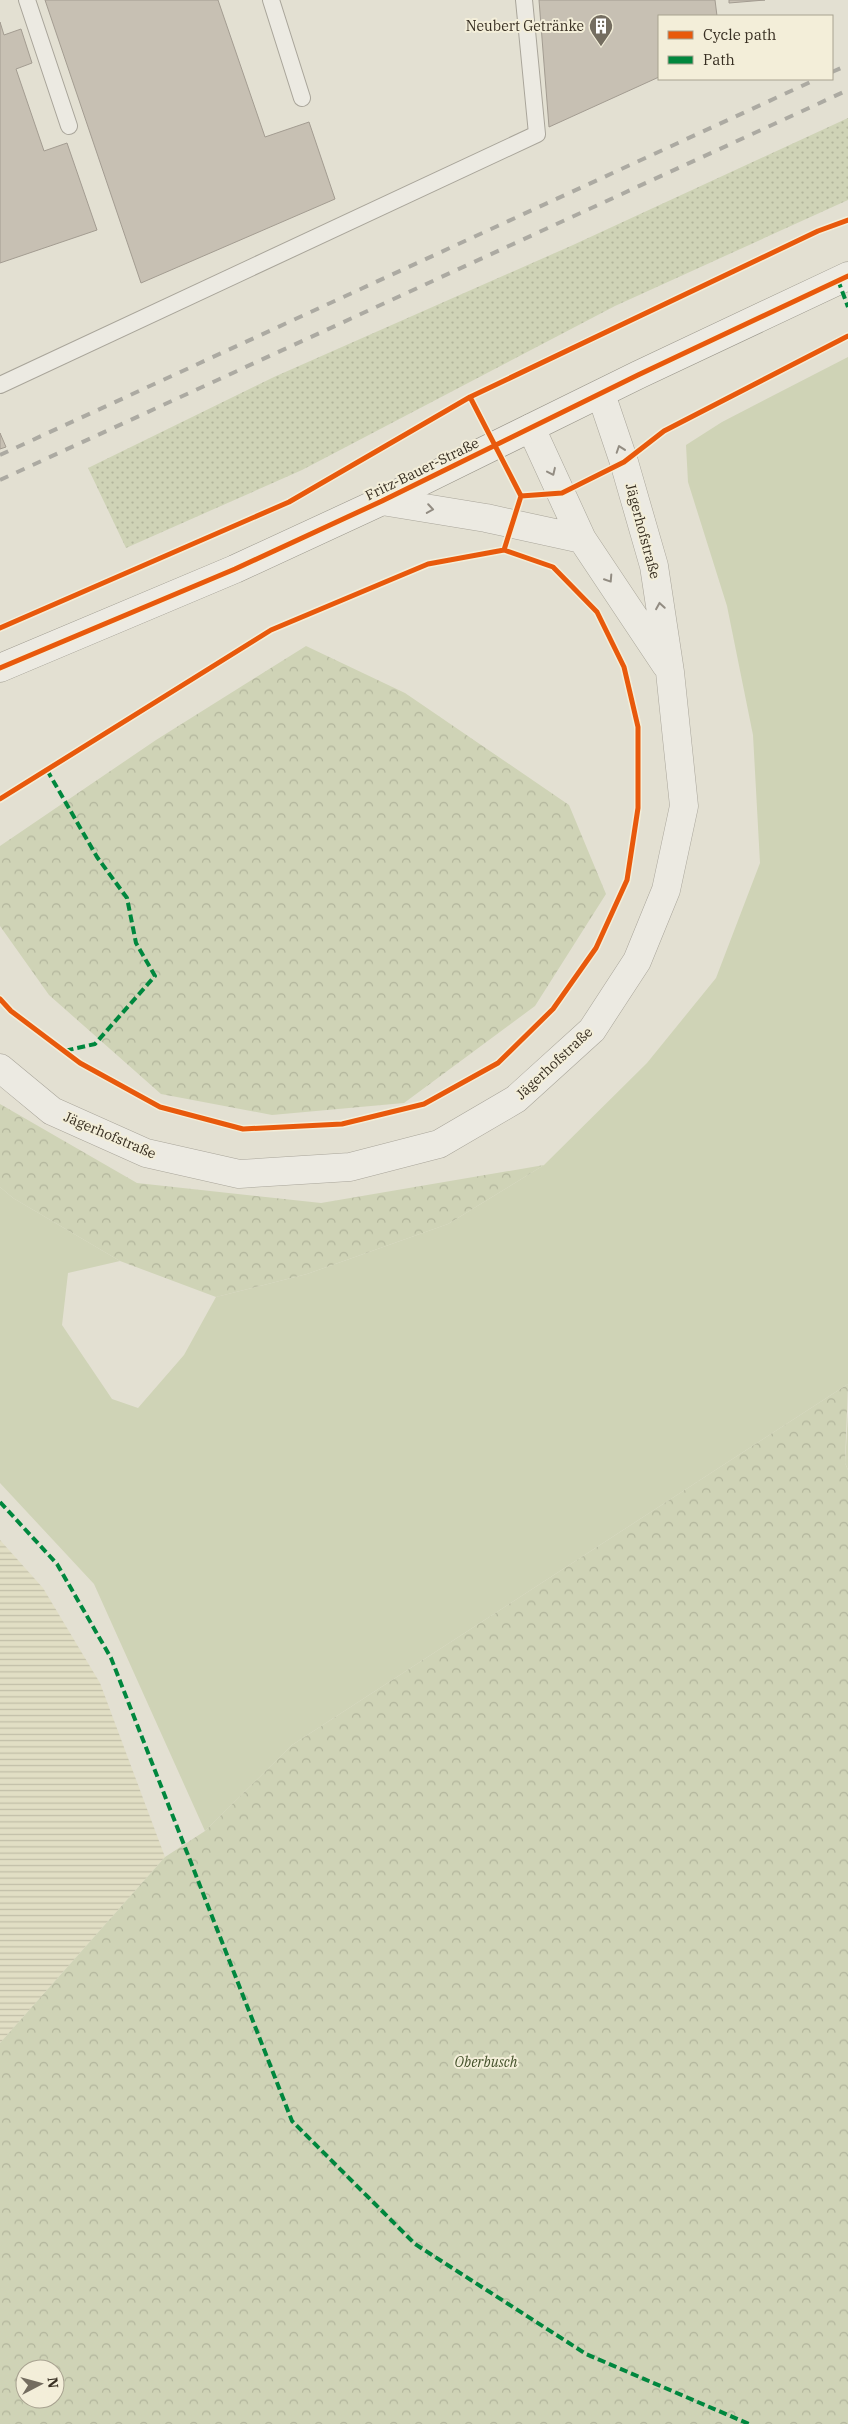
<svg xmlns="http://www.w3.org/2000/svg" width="848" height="2424" viewBox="0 0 848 2424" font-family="'IBM Plex Serif',serif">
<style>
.farmland{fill:url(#farmland-rules)}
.grass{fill:#cfd3b6}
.forest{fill:url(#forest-crowns);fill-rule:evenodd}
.garden{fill:url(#garden-dots)}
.building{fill:#c7c0b3;stroke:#a39c91}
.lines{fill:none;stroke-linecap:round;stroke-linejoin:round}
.service-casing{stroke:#a9a59a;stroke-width:18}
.tertiary-casing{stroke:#a9a59a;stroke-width:29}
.secondary-casing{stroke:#99958a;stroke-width:29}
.service{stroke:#eceae2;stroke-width:16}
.tertiary{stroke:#eceae2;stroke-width:28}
.secondary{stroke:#eceae2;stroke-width:28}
.rail{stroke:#acaaa2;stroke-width:4;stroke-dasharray:9 9;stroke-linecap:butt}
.quiet{stroke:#00873e;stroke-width:4;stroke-dasharray:8 4;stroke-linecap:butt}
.cycleway-casing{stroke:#f3eed9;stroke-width:8}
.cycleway{stroke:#e8590c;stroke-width:5}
.oneway{stroke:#928c82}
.labels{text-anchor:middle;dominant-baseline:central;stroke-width:4;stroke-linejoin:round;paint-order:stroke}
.poi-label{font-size:14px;fill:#382f22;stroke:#f3eed9;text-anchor:end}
.street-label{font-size:14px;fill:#382f22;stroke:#f3eed9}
.park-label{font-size:14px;font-style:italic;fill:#45522b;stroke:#f3eed9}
</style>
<defs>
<pattern id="farmland-rules" width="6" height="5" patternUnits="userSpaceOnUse" patternTransform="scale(1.25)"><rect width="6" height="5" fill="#e1dec4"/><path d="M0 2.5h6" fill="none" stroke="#c2bfa8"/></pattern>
<pattern id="forest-crowns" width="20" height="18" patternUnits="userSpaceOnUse" patternTransform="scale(1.25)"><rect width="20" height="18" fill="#cfd3b6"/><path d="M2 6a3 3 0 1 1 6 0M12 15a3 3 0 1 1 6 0" fill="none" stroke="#b2b59c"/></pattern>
<pattern id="garden-dots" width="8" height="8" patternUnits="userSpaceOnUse" patternTransform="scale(1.25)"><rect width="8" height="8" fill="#cfd3b6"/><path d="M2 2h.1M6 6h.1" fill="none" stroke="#b2b59c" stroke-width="1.8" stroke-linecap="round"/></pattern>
</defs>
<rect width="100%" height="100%" fill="#e3e0d2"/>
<path class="farmland" d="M0 1540 43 1588 100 1683 165 1857 0 2043Z"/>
<path class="grass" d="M848 357V1384L292 1745 205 1831 94 1584 0 1483V1187L13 1198 120 1261 68 1273 62 1325 112 1399 138 1408 184 1355 216 1297 307 1274 448 1224 544 1165 647 1063 716 978 760 863 753 735 727 606 688 482 686 445 722 422Z
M848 1414V1470L845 1463Z"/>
<path class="forest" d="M306 646 405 693 569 805 606 894 535 1006 404 1103 272 1115 161 1094 49 995 0 926V846L156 740Z
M0 1104 137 1183 321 1203 544 1165 448 1224 307 1274 216 1297 120 1261 13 1198 0 1187Z
M848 1384 845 1463 848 1470V2424H0V2043L165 1857 205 1831 292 1745ZM25 2369H55V2399H25Z"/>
<path class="garden" d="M848 118V200L615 306 302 470 126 548 88 468 274 377 573 245Z"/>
<path class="building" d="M45 0H218L265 137 309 122 335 199 141 283Z
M539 0H715L717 16H659V77L549 127Z
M729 0H765L729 3Z
M0 22 4 35 21 29 32 63 16 69 44 151 67 143 97 230 0 263Z
M0 433 6 447 0 449Z"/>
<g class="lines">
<g class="service-casing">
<path id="service" d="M27 0 69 126
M271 0 302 98
M0 385 537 134 524 0"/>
</g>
<g class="tertiary-casing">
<path id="tertiary" d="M531 428 582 539 666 665
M382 501 486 518 582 539
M0 1068 52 1111 146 1153 239 1174 350 1167 439 1144 516 1099 592 1030 637 961 666 890 684 806 670 672 654 566 624 462 601 394"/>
</g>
<g class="secondary-casing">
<path id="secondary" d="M0 668 235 569 382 501 638 375 848 276"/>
</g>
<use href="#service" class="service"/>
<use href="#tertiary" class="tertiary"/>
<use href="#secondary" class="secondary"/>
<path class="rail" d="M832 72 848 65
M0 455 817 79
M0 480 848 90"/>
<path class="quiet" d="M838 280 848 307
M47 770 97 857 127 898 136 943 155 976 95 1044 64 1051
M0 1502 57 1564 111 1658 292 2121 415 2244 586 2354 749 2424"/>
<g class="cycleway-casing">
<path id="cycleway" d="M470 397 521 496 504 550
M521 496 562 493 624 462 664 431 848 336
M0 628 289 502 470 397 818 231 848 220
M0 668 235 569 382 501 638 375 848 276
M0 799 271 630 428 564 504 550 553 567 597 612 624 667 638 727V808L627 880 596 948 553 1009 498 1063 424 1104 342 1124 243 1129 160 1107 80 1063 11 1011 0 999"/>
</g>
<use href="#cycleway" class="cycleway"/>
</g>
<defs><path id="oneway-chevron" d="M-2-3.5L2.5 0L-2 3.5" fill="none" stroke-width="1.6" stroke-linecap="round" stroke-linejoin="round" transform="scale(1.25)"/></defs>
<g class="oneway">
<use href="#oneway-chevron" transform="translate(620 449) rotate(-109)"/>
<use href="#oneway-chevron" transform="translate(552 472) rotate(65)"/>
<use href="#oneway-chevron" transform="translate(430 509) rotate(9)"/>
<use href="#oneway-chevron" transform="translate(609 579) rotate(57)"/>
<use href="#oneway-chevron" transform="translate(660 606) rotate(-99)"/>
</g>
<defs>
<g id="building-pin" transform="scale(1.25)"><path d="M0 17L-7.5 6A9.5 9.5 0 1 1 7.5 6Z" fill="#746d60" stroke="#f3eed9"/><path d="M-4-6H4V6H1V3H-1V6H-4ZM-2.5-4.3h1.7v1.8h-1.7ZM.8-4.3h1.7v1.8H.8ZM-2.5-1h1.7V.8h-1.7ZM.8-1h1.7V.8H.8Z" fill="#fff"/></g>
</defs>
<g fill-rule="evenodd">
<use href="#building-pin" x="601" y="26"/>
</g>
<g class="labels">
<g class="poi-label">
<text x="584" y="26">Neubert Getränke</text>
</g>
<g class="street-label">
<text transform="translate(422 469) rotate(-26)">Fritz-Bauer-Straße</text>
<text transform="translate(643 531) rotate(75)">Jägerhofstraße</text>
<text transform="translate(554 1063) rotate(-43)">Jägerhofstraße</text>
<text transform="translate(110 1135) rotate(23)">Jägerhofstraße</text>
</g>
<g class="park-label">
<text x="486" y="2062">Oberbusch</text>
</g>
</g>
<rect x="658" y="15" width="175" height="65" fill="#f3eed9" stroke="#a8a290"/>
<rect x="668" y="31" width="25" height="8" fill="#e8590c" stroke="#a8a290"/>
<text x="703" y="40" font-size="15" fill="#382f22">Cycle path</text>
<rect x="668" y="56" width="25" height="8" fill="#00873e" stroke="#a8a290"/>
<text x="703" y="65" font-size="15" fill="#382f22">Path</text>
<g transform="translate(40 2384) rotate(84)"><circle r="24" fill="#f3eed9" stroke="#a8a290"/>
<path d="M0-4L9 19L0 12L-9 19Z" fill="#746d60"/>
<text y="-8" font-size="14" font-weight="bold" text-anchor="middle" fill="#382f22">N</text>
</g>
</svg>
